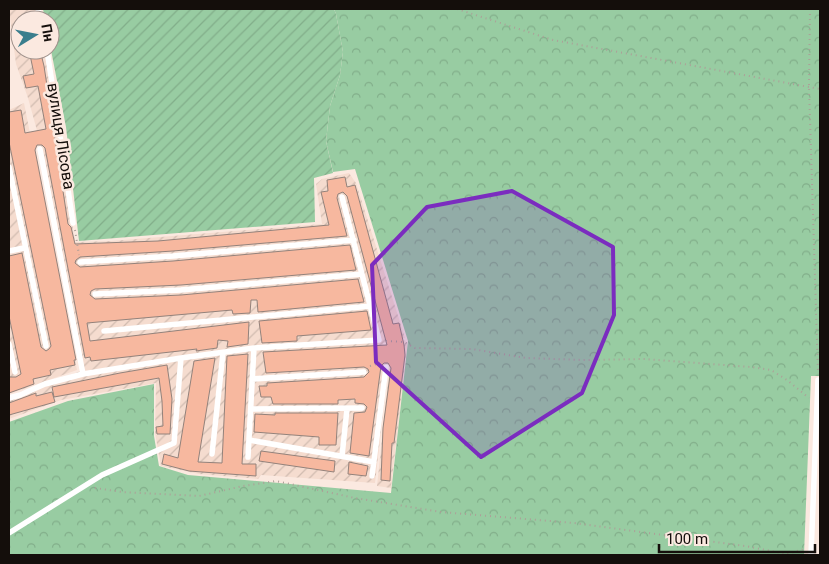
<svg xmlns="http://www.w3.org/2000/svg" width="829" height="564" viewBox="0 0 829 564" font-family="Roboto,sans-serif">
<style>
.industrial{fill:url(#industrial-furrows)}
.forest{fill:url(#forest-crowns)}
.garden{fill:url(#garden-furrows)}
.building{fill:#f7b89f;stroke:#93827b}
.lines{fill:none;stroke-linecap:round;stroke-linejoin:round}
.path{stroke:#ad9f98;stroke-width:2;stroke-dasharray:1 4;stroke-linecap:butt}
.lane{stroke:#fff;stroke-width:5.5}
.marked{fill:#7b2cbf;fill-opacity:0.2;stroke:#7b2cbf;stroke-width:4;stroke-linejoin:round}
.labels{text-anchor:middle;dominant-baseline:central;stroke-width:5;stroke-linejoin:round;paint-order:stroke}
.street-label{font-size:16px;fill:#140e0b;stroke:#fbe9e0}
</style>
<defs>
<pattern id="industrial-furrows" width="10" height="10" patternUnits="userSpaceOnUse" patternTransform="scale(1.25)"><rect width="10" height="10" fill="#f5dccf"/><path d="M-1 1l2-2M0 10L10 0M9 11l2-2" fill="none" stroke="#d1bcb0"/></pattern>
<pattern id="forest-crowns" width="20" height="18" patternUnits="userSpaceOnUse" patternTransform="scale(1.25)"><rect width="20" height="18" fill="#98cca2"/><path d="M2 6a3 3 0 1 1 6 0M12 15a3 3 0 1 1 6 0" fill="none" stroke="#82ae8a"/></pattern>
<pattern id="garden-furrows" width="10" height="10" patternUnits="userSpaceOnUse" patternTransform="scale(1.25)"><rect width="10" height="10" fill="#98cca2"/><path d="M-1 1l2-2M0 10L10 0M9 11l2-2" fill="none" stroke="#82ae8a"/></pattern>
</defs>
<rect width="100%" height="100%" fill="#fbe9e0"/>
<path class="industrial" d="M9 9H35L38 20H20V50H44L51 88 75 242 111 241 322 224 316 184 322 179 349 173 356 183 405 338 383 343 389 361 375 483 261 475 258 479 199 474 161 466 155 433 156 383 61 400 9 419V396L84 370 41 145 28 98 16 64Z
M24 103 77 370 9 394V110Z
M405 340 407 346 391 488 377 486 390 362 385 344Z"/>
<path class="forest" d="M334 9H820V376H811L804 555H9V422L68 401 154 384V436L159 466 188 475 391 493 408 341 355 169 333 172 326 141 330 106 340 75 343 52 336 14Z"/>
<path class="garden" d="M43 9H334L336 14 343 52 340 75 330 106 326 141 333 173 314 178 315 222 79 241 66 127 50 45V20H45Z"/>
<path class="building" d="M29 50H40L44 66 68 224 71 227 75 244 158 241 329 225 321 192 328 191 327 180 345 177 347 187 355 185 393 324 399 323 404 345 405 355 394 443H392L390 481 381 480 383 428 391 368 388 363H384L381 366 369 456 350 453 354 413 365 412 367 407 364 404 355 403V399L338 400V404H273L271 397H261L259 386H267V383L364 377 369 372 368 369 364 367 266 373 263 352 387 345 347 196 343 192 338 194 337 198 347 236 173 251 80 257 76 260 75 263 80 267 173 261 350 245 356 270 181 285 95 289 91 291 90 295 95 299 181 295 358 279 364 302 258 312 257 300H251L250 313 233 314 232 310 87 323 90 341 249 322 248 344 227 347 228 341 218 340 217 348 196 351 197 349 91 361 90 357 85 358 45 148 42 145H37L35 150 76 360H74L75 365 50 370 51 375 33 379 34 384 9 393V377H16L21 374 9 316V256L22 253 41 347 46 351 49 349 51 346 9 142V112L21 110 25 133 46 129 38 86 26 88 23 76 34 74Z
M367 311 371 330 297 336V341L262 343 259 321Z
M248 354 242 464H256V476L189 471 162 464 164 454 178 458 194 361 215 358 198 462 222 463 227 356Z
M167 365 172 399 170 434H157L156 427 163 426 162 401 159 378 54 397 52 387 120 373Z
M52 392 55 402 9 415V403L36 393V396Z
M275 413H338L336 445H319V437L254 432 255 414 275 415Z
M261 451 335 461 334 472 259 461Z
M349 462 368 466 366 476 348 474Z"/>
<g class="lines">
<path class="path" d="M457 9 553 40 820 89
M810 9 809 87 818 374
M75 230 79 255
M386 341 404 342 415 348 472 349 526 358 583 360 644 359 751 367 771 370 787 380 809 398
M370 366 380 363
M95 488 122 492 199 496 243 486 276 481 355 498 441 512 574 523 745 546 787 554 804 549"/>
<path class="lane" d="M38 9 41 20
M47 50 73 223
M40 149 83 374
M9 167 46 346
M9 251 24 248
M80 262 173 256 354 240
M95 294 181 290 362 274
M104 331 371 306
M9 344 15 372
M252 379 364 372
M9 398 20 395 45 384 83 374 181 358 254 348 379 340 342 197
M251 409 362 408
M249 440 374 462
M212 454 223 353
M342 456 347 409
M248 457 254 348
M372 476 386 367
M9 533 102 475 174 443 181 358
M811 555 818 380"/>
</g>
<path class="marked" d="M512 191 613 247 614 315 582 393 481 457 376 362 372 265 427 207Z"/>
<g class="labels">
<g class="street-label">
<text transform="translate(61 136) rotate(81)">вулиця Лісова</text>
</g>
</g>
<rect width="829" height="564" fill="none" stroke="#140e0b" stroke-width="20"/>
<g transform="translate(35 35) rotate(80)"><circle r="24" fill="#fbe9e0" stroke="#9f918b"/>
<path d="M0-4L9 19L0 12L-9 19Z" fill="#3a7e8d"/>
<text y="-8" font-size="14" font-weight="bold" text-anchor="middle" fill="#140e0b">Пн</text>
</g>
<path d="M659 544v8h156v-8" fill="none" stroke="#140e0b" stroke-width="2.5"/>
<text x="666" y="544" font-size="15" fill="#140e0b" stroke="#fbe9e0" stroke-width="4" paint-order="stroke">100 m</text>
</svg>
